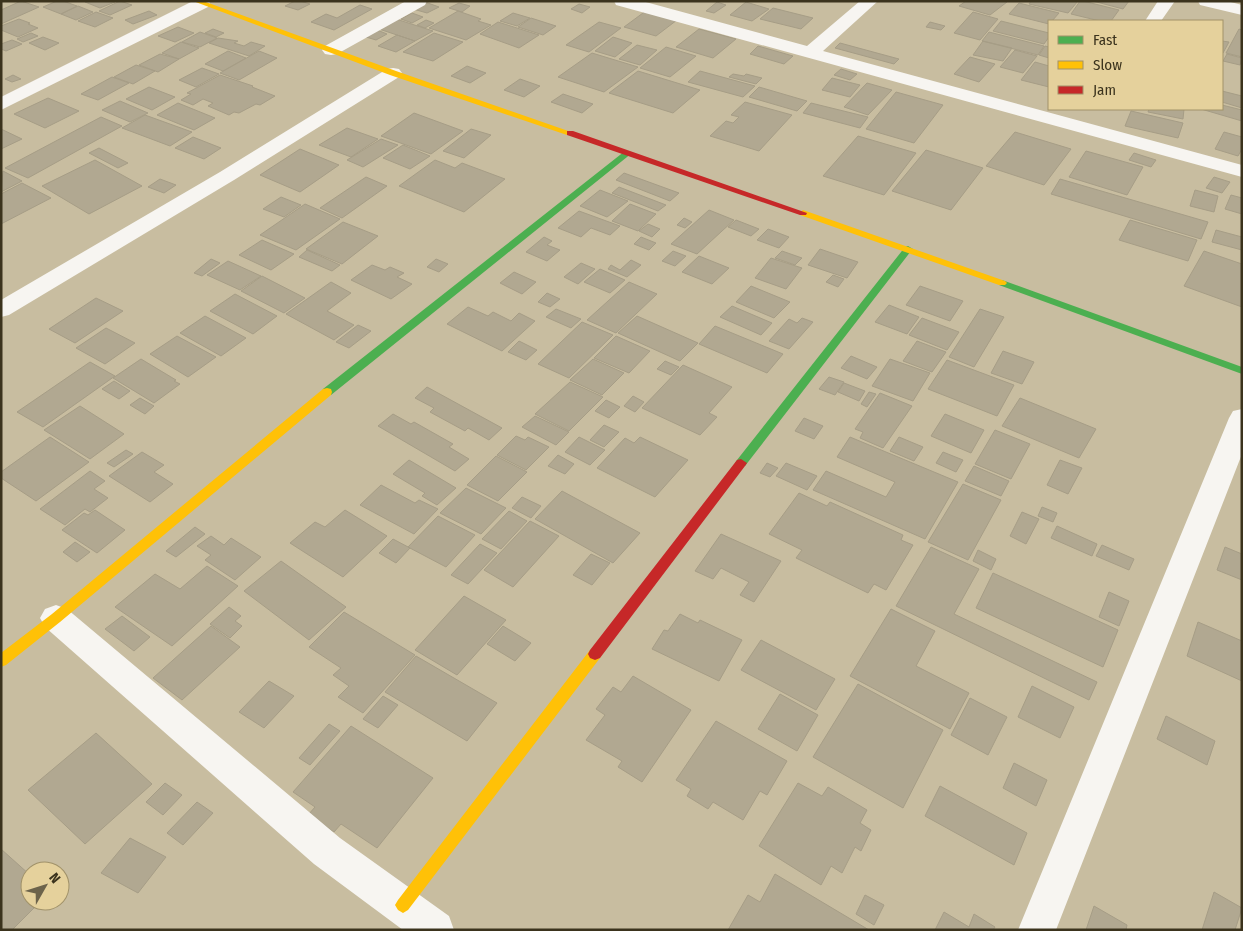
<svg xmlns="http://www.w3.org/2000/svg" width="1243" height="931" viewBox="0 0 1243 931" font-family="'Fira Sans Condensed',sans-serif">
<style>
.building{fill:#b1a891;stroke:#a69d86}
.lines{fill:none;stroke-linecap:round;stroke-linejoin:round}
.street{fill:#f7f5f1;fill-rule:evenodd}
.fast{fill:#4caf50;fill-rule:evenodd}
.slow{fill:#ffc107;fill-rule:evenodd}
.jam{fill:#c62828;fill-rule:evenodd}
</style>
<rect width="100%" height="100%" fill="#c8bda0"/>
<path class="building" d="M21 1 39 7 1 24V10Z
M57 1H63L77 6 61 14 43 7Z
M87 1H113L115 2 100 8 85 2Z
M120 1 132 5 110 15 99 11Z
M295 1H300L310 4 298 10 285 6Z
M966 1H1006L1007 2 990 15 959 6Z
M1031 1H1078L1068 13 1029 4Z
M1080 1H1083L1119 10 1111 21H1100L1071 14Z
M1093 1H1129L1123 9Z
M425 2 439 7 427 13 413 9Z
M717 2 726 5 714 13 706 11Z
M746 2 769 9 752 21 730 15Z
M459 3 470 6 462 12 449 8Z
M1019 3 1059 13 1052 21H1049V24L1009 14Z
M579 4 590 7 582 13 571 9Z
M360 5 372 9 334 30 311 22 326 14 337 18Z
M78 6 93 12 76 20 61 14Z
M773 8 813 18 801 29 760 19Z
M647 10 677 20 656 36 624 27Z
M149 11 157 15 133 24 125 20Z
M458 11 481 19 478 21 491 25 466 40 429 28Z
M96 12 113 18 95 27 78 21Z
M973 12 998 19 980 40 954 33Z
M412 13 423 17 412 23 401 19Z
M513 13 530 18 517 26 500 21Z
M531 18 556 26 543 35 518 27Z
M19 19 30 23 28 24 38 28 18 37 1 30V26Z
M396 19 433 31 415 41 379 29Z
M426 20 434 23 425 28 417 25Z
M1001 21 1049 33V37L1044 44 993 31Z
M498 22 539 35 519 48 480 34Z
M599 22 621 28 589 52 566 45Z
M930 22 945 26 941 30 926 27Z
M178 27 194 33 175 42 158 36Z
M213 29 224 33 216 37 205 33Z
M699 29 736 39 713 58 676 47Z
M1239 29 1242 30V57L1226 53Z
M377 30 387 34 376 40 366 37Z
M200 32 217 38 200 47 182 42Z
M989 32 1044 46 1038 55 982 41Z
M31 33 38 36 23 42 17 39Z
M434 33 463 42 433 61 403 52Z
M397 35 415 41 396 52 378 46Z
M43 37 59 43 45 50 29 43Z
M613 37 632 43 615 57 595 51Z
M218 38 238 41 234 43 244 46 251 42 265 46 249 56 209 43Z
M12 40 22 44 6 51 1 49V44Z
M983 41 1012 48 1003 61 973 55Z
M1222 41 1229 42 1223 53H1222Z
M181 42 199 48 179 59 162 53Z
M840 43 899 59 894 64 835 48Z
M637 45 657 50 640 65 619 59Z
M758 46 793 56 784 64 750 54Z
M1045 46 1049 47V58L1039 55Z
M666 47 696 56 670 77 640 68Z
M1015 50 1037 56 1023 73 1000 67Z
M228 51 246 58 223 71 205 64Z
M259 51 277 58 239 80 220 73Z
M592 53 638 67 604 92 558 77Z
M160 54 179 59 158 72 139 65Z
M1227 54 1242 58 1240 65 1223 61Z
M970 57 995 64 979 82 954 74Z
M1035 62 1049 66V87L1021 80Z
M136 65 155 71 133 84 114 77Z
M467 66 486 73 470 83 451 76Z
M202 68 219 74 196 87 179 80Z
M841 69 857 74 850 80 834 75Z
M638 71 700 90 673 113 609 93Z
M700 71 755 86 743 97 688 82Z
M733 74 744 76 746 74 762 78 756 84 729 77Z
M13 75 21 79 12 82 5 79Z
M220 75 253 86 252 87 275 96 260 105 256 104 239 113 234 112 229 115 208 106 213 103 203 99 193 105 181 100 191 94 187 93Z
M112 77 129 83 98 100 81 94Z
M832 78 860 85 850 97 822 90Z
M520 79 540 86 524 97 504 90Z
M867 83 892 90 868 115 844 107Z
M149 87 175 97 152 110 126 99Z
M759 87 807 101 797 111 749 97Z
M1222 91 1242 96V108L1222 102Z
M896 92 943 105 914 143 866 129Z
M563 94 593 104 582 113 551 102Z
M48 98 79 111 45 128 14 114Z
M120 101 148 113 130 122 102 110Z
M745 102 792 115 759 151 710 136 726 121 733 123 739 117 731 115Z
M178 103 215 118 194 130 157 115Z
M811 103 868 117 860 128 803 113Z
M1222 105 1242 110V121L1201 109H1222Z
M1149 109H1184L1183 119 1148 112Z
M1131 111 1183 123 1178 138 1125 126Z
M414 113 463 131 431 154 381 136Z
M145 115 192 132 170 146 122 128Z
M101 117 122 126 28 178 5 168Z
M347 128 378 139 351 157 319 145Z
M1 129 22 139 1 149Z
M471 129 491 135 464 158 443 151Z
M1015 132 1071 149 1044 185 986 166Z
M1224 132 1242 137V149L1238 156 1215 149Z
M858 136 916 153 884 195 823 176Z
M193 137 221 148 204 159 175 148Z
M381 139 398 145 363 167 347 160Z
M403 145 430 156 410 169 383 158Z
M99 148 128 163 118 168 89 153Z
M300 149 339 165 300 192 260 175Z
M926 150 983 168 951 210 892 191Z
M1086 151 1143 167 1127 195 1069 177Z
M1134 153 1156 160 1151 167 1129 160Z
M95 160 142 186 89 214 42 186Z
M435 160 455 168 462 163 505 179 464 212 399 186Z
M3 171 22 181 1 192Z
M624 173 679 193 670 201 616 180Z
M366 177 387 186 342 218 320 208Z
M1214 177 1230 182 1222 193 1206 188Z
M160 179 176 185 164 193 148 187Z
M1060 179 1208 222 1201 239 1051 194Z
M22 183 51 198 1 224V194Z
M619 187 666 205 658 211 612 193Z
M600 190 628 201 607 217 580 206Z
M1195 190 1218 196 1214 212 1190 206Z
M1231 195 1242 198V214L1225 209Z
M281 197 301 205 284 217 263 209Z
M305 204 340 219 296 250 260 235Z
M630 204 656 214 638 231 612 221Z
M709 210 734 220 697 254 671 244Z
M579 211 620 226 610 235 591 228 581 237 558 228Z
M684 218 692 222 685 228 677 225Z
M736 220 759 229 751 236 728 227Z
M1130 220 1197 240 1188 261 1119 240Z
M343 222 378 236 342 264 306 249Z
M648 224 660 229 652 237 639 231Z
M768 229 789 237 779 248 757 240Z
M1216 230 1242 237V250L1212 242Z
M544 237 552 241 547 245 560 250 547 261 526 252Z
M641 237 656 243 649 250 634 244Z
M262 240 294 254 271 270 239 255Z
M820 249 858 262 847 278 808 265Z
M307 250 340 265 332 271 299 257Z
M673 251 686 256 675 266 662 261Z
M782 251 802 258 795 265 775 258Z
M1204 251 1242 264V307L1184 286Z
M699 256 729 268 712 284 682 272Z
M771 258 802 268 786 289 755 278Z
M211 259 220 263 202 276 194 273Z
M436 259 448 264 439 272 427 267Z
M631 260 641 265 627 277 608 269 611 265 620 270Z
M228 261 261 276 240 290 207 275Z
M581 263 595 269 578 284 564 277Z
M372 265 385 270 390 267 404 273 397 277 412 284 391 299 351 280Z
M600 269 625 280 610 293 584 282Z
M514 272 536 282 522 294 500 283Z
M833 275 844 279 838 287 826 282Z
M262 276 305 298 284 313 241 291Z
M331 282 351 293 327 311 354 325 334 340 286 314Z
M629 282 657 294 616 333 587 320Z
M751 286 790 302 774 318 736 302Z
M920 286 963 301 950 321 906 305Z
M547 293 560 299 550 307 538 302Z
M235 294 277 316 253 334 210 311Z
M96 298 123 311 75 343 49 329Z
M889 305 919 317 907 334 875 322Z
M732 306 772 323 761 335 720 317Z
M468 307 488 316 493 312 511 321 519 313 535 321 502 351 447 324Z
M556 309 581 319 571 328 546 317Z
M980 309 1004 317 974 367 949 357Z
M205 316 246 338 221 356 180 333Z
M637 316 698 343 680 361 618 333Z
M802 318 813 322 789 349 769 341 789 319 797 323Z
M922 318 959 332 947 350 909 335Z
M582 322 613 335 569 378 538 364Z
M358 325 371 331 349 348 336 342Z
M715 326 783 354 767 373 699 344Z
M106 328 135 343 105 364 76 348Z
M177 336 216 357 188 377 150 354Z
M616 336 650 351 629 373 594 358Z
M519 341 537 350 526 360 508 352Z
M917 341 946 352 932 372 903 361Z
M1003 351 1034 362 1022 384 991 373Z
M851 356 877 367 867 379 841 368Z
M141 359 176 380 174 381 180 384 154 403 113 378Z
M593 359 624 373 602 395 570 380Z
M890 359 930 373 913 401 872 386Z
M947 360 1014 385 997 416 928 389Z
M665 361 679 367 671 375 657 369Z
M90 362 115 376 43 427 17 412Z
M683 365 732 387 709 413 717 417 700 435 642 408Z
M829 377 844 382 835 395 819 389Z
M114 381 130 391 119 399 102 389Z
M570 382 603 397 569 431 535 414Z
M844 383 865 391 859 401 838 392Z
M427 387 502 428 489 440 468 428 465 431 430 412 434 408 415 398Z
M869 392 876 394 867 407 861 404Z
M880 393 912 406 883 448 860 438 863 432 855 429Z
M633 396 644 402 635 412 624 406Z
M140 398 154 406 145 414 130 405Z
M1020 398 1096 429 1079 458 1002 426Z
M606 400 620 407 609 418 595 411Z
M80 406 124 434 90 459 44 430Z
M393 414 411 424 414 422 453 444 449 447 469 459 455 471 378 426Z
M945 414 984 430 971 453 931 436Z
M535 416 569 432 556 445 522 427Z
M804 418 823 426 814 439 795 431Z
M604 425 619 432 604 447 590 440Z
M995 430 1030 444 1011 479 975 464Z
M516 436 525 440 528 437 549 447 526 470 497 455Z
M50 437 89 462 36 501 1 478V472Z
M579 437 605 450 590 465 565 452Z
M640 437 688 460 655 497 597 468 625 438 634 443Z
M850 437 958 482 925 539 813 490 826 471 886 497 895 482 837 457Z
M899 437 923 447 914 461 890 451Z
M126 450 133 454 114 467 107 463Z
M142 452 164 465 154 472 173 484 150 502 109 476Z
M943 452 963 460 956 472 936 463Z
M558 455 574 464 565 474 548 466Z
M496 456 527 472 498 501 467 485Z
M409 460 456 488 437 505 422 496 425 493 393 474Z
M1060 460 1082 468 1068 494 1047 485Z
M767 463 778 468 770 477 760 473Z
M786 463 817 476 807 490 776 476Z
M974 466 1009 481 1001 496 965 481Z
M90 471 105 481 94 489 108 498 90 512 85 509 65 525 40 509Z
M963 484 1001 500 968 560 928 542Z
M381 485 415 503 419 500 438 509 414 534 360 505Z
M466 488 506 508 481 534 440 513Z
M562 491 640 533 613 563 535 519Z
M799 493 827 506 830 502 903 535 901 540 913 545 886 590 874 584 868 593 796 558 802 550 769 534Z
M522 497 541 506 531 518 512 508Z
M1042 507 1057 513 1053 522 1038 516Z
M95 510 125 530 97 553 62 530 84 513 88 515Z
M345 510 387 536 343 577 290 543 315 522 325 527Z
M509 511 527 521 501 549 482 539Z
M1022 512 1039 519 1026 544 1010 536Z
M438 516 475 535 446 567 408 547Z
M530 521 559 536 513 587 484 570Z
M1057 526 1097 544 1092 556 1051 538Z
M195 527 205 534 176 557 166 551Z
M721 534 781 561 754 602 740 595 749 582 721 568 713 579 695 571Z
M211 536 224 545 231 538 261 557 235 580 205 560 211 555 197 546Z
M393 539 410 548 396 563 379 553Z
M75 542 90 552 77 562 63 552Z
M480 544 497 553 468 584 451 575Z
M1102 545 1134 559 1129 570 1096 556Z
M931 547 979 569 954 614 1097 682 1089 700 896 606Z
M1225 547 1242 554V580L1217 570Z
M978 550 996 559 991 570 973 561Z
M591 554 610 563 592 585 573 575Z
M281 561 346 607 309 640 244 591Z
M207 566 238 586 172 646 115 607 155 574 180 589Z
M993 573 1118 630 1103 667 976 608Z
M1109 592 1129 601 1119 626 1099 617Z
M464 596 506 620 457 675 415 650Z
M229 607 241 616 235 621 242 626 230 638 210 624Z
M891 609 935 631 916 666 969 693 950 729 850 676Z
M344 612 415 655 363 713 338 697 349 686 333 675 341 668 309 647Z
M680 614 698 623 700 620 742 640 719 681 652 649 664 630 668 631Z
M122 616 150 637 134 651 105 629Z
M1198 622 1242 641V681L1187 656Z
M211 626 240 647 182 700 153 678Z
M503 626 531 643 515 661 487 644Z
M761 640 835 679 816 710 741 670Z
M416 656 497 703 467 741 385 692Z
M633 676 691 710 642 782 618 767 622 761 586 740 605 715 596 709 613 687 621 692Z
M269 681 294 696 264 728 239 712Z
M858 684 943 730 903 808 813 757Z
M1032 686 1074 707 1060 738 1018 717Z
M780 694 818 715 797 751 758 729Z
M383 696 398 705 378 728 363 719Z
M970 698 1007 717 988 755 951 735Z
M1166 716 1215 741 1207 765 1157 739Z
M716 721 787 761 767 795 760 791 743 820 713 802 708 809 687 796 691 789 676 780Z
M329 724 340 731 310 765 299 758Z
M351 726 433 778 377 848 341 824 334 832 308 815 315 807 293 792Z
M96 733 152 784 85 844 28 790Z
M1014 763 1047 780 1036 806 1003 788Z
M165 783 182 795 163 815 146 802Z
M798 783 822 796 828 787 867 810 860 823 871 830 861 851 855 847 842 873 831 866 821 885 759 846Z
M940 786 1027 833 1014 865 925 816Z
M197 802 213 813 183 845 167 833Z
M130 838 166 857 138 893 101 873Z
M1 849 30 875V901H41L12 930H1Z
M775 874 869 930H728L748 895 760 902Z
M1214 892 1242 908 1235 930H1202Z
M865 895 884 905 874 925 856 914Z
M1094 906 1127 925 1126 930H1086Z
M944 912 969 927 974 914 995 927 993 930H935Z"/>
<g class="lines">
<path class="street" d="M193 1H209L210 3 208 7 1 110V97Z
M406 1H427L425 5 337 54 331 55 325 54 322 50 325 46Z
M614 1H642L807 46 860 1H878L823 51 1242 165V177L616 5Z
M1158 1H1175L1161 21H1145Z
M1198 1H1227L1242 5V15L1200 5Z
M393 68 399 69 402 73 399 77 234 180 9 315 1 317V300L220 172 387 69Z
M1242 409V454L1056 930H1018L1229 418 1233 411Z
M56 605 67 609 340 838 449 916 454 930H403L314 864 45 627 40 618 45 609Z"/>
<path class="fast" d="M625 151 632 153 331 395H323L322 392 323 389Z
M908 246 913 249 911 251 745 466H737L735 463 737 460 905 247Z
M1002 280 1242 367V374L999 285V281Z"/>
<path class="slow" d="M193 1H203L396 71 574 133 567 135 390 75Z
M803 210 1005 281 1007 283 1005 285H999L800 215 799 213Z
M327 388 331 389 332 392 331 395 60 622 6 665 1 667V653L52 614 323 389Z
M595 648 600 650 602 654 600 658 408 910 403 913 398 910 395 905 398 900 590 650Z"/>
<path class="jam" d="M567 131H573L807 213 806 215H800L567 135Z
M741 459 747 463 745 466 600 658 595 660 590 658 588 654 590 650 737 460Z"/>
</g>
<rect width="1243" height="931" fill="none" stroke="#3b331d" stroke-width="5"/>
<rect x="1048" y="20" width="175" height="90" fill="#e5d19c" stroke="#a19269"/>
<rect x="1058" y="36" width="25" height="8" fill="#4caf50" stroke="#a19269"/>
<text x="1093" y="45" font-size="15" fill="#3b331d">Fast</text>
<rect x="1058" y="61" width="25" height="8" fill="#ffc107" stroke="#a19269"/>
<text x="1093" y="70" font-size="15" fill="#3b331d">Slow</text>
<rect x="1058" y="86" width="25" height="8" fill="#c62828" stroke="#a19269"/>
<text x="1093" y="95" font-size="15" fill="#3b331d">Jam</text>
<g transform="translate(45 886) rotate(51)"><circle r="24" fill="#e5d19c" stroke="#a19269"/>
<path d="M0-4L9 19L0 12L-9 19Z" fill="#6c634b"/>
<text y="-8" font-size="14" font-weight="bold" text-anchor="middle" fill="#3b331d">N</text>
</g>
</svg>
